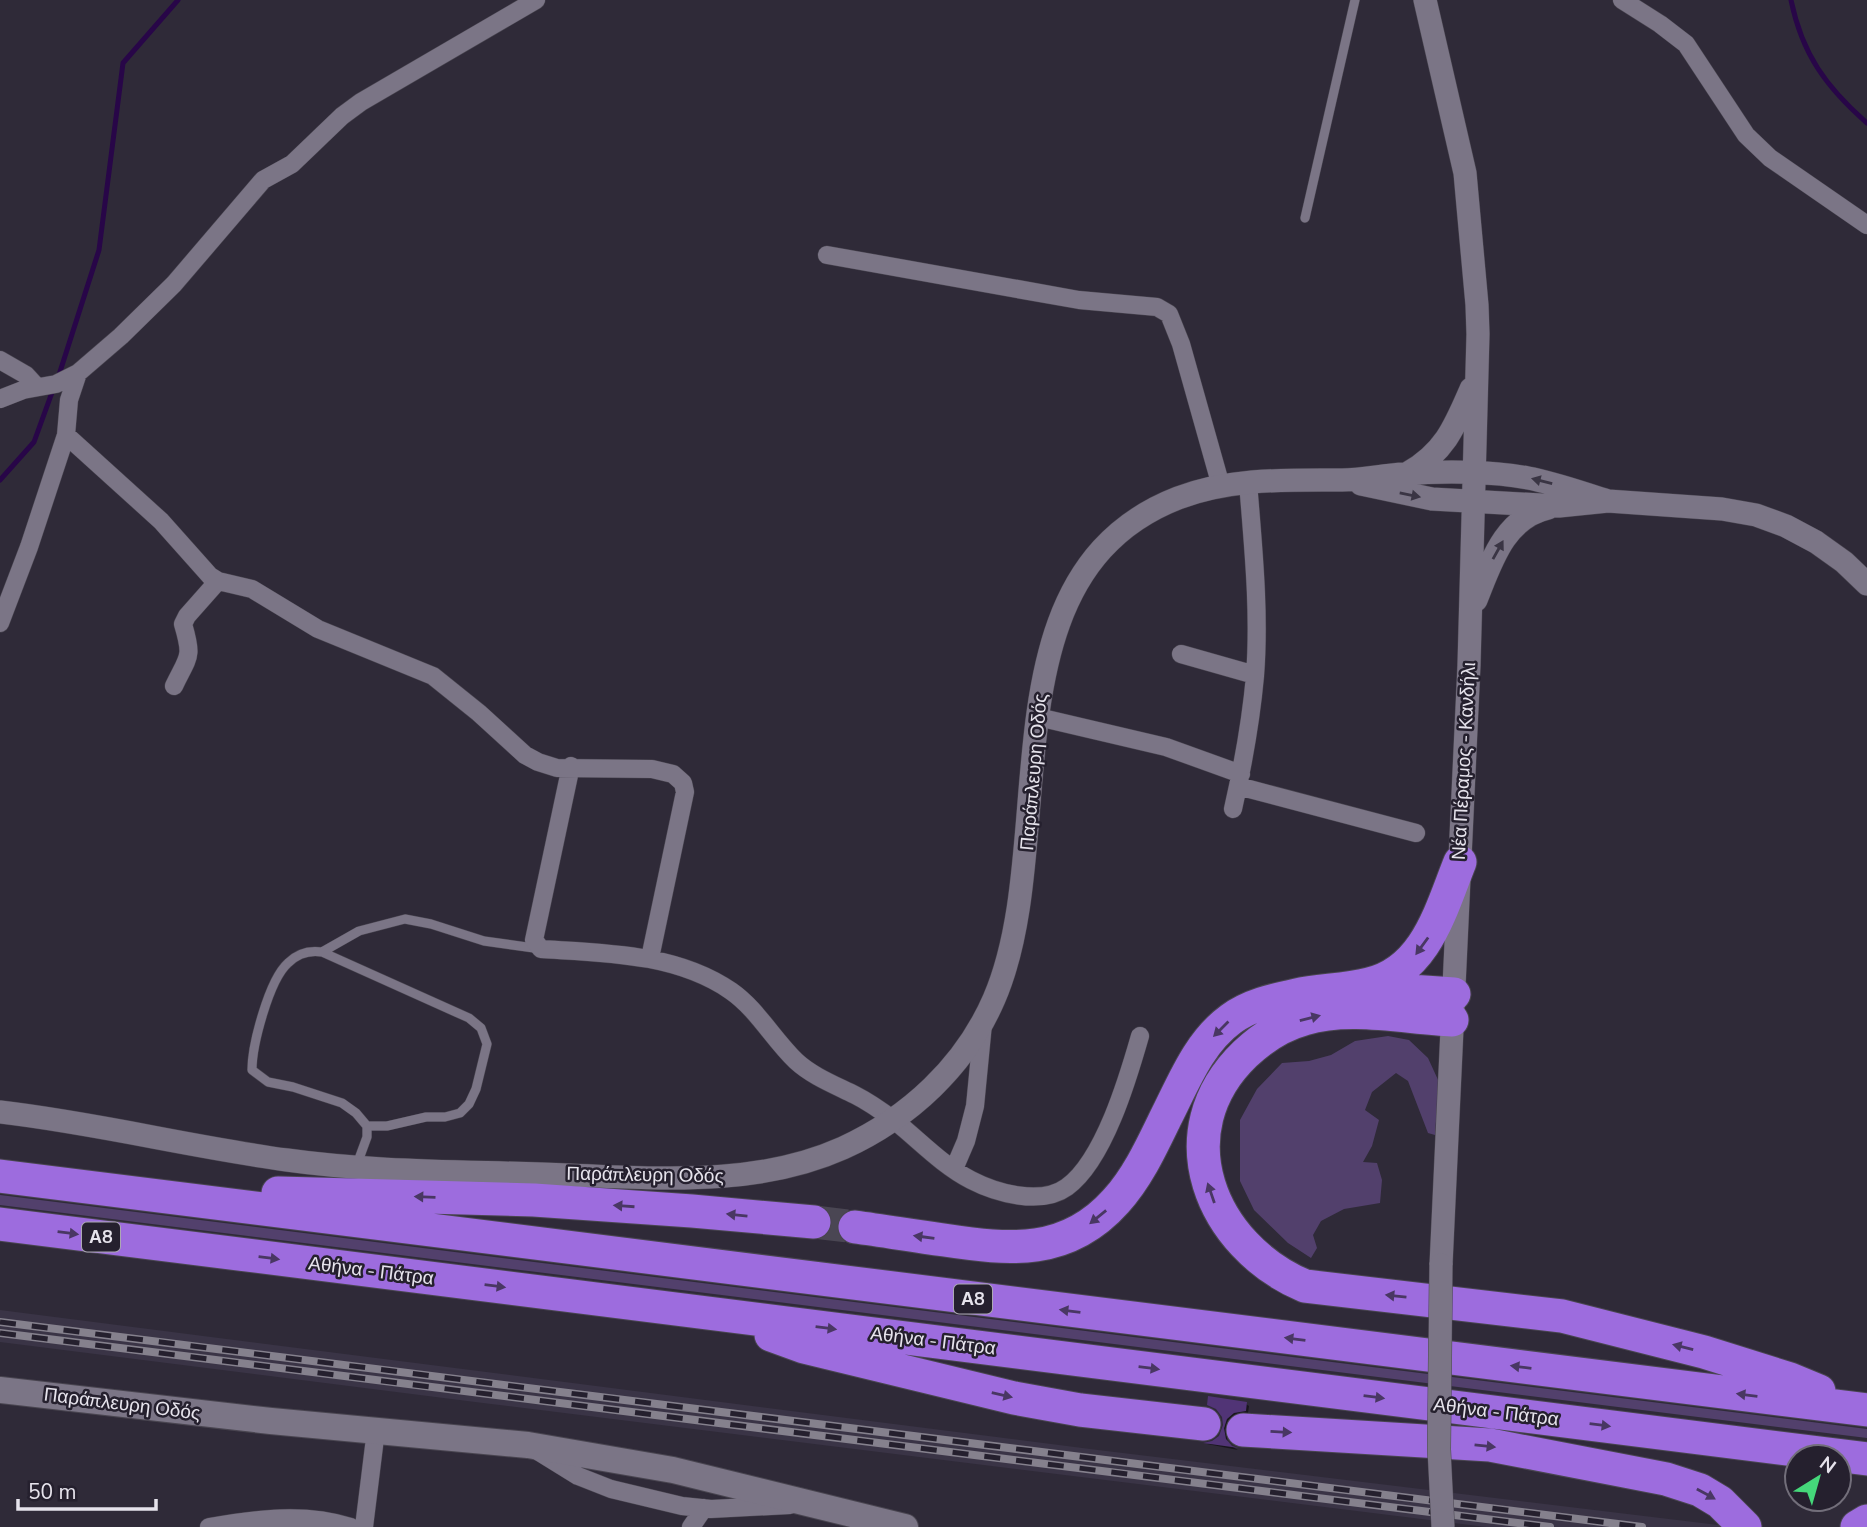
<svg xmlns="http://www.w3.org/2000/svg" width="1867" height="1527" viewBox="0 0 1867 1527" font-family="'Nunito Sans',sans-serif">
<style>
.built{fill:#3a3446}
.green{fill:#52406c}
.shadow{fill:#0007}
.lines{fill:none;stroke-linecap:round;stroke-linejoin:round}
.stream{stroke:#280648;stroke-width:5}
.building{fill:#513476}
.motorway-tunnel{stroke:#4a4653;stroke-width:33;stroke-dasharray:33 17;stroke-linecap:butt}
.service-casing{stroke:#494550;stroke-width:10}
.minor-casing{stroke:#494550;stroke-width:19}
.tertiary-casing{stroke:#494550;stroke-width:24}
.secondary-casing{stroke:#494550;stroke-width:28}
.motorway-casing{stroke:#494550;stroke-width:35}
.service{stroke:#7b7586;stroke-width:9}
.minor{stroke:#7b7586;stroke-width:18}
.tertiary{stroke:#7b7586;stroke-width:23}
.secondary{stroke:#7b7586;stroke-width:26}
.motorway{stroke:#9d6cde;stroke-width:33}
.rail-casing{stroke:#85818d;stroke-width:8}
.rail{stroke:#25202e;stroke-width:5;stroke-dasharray:16;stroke-linecap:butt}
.tertiary-bridge-casing{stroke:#494550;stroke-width:24;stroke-linecap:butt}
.tertiary-bridge{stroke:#7b7586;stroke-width:23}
.oneway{fill:#3a3544}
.oneway2{fill:#493763}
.labels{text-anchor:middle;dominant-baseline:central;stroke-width:5;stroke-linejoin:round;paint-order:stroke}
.shield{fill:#25202e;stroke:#aca8b3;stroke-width:2}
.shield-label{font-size:18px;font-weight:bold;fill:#e6e3ec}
.street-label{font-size:19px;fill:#e6e3ec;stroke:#25202e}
</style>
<rect width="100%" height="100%" fill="#2f2a38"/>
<path class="built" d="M0 1310 1098 1450 1735 1527H1486L483 1403 0 1342Z"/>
<path class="green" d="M1388 1036 1409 1040 1428 1058 1439 1082 1435 1135 1428 1133 1408 1081 1396 1073 1372 1092 1365 1110 1379 1120 1372 1146 1363 1162 1377 1163 1382 1180 1380 1203 1344 1209 1321 1221 1313 1235 1317 1248 1311 1258 1288 1243 1254 1210 1240 1181V1120L1257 1089 1282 1063 1309 1061 1331 1055 1355 1041Z
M0 1195 1867 1429V1438L0 1205Z"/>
<path class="shadow" d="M831 1212 845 1216 838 1227 839 1235 832 1232 835 1223Z
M1208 1404H1246L1249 1406 1248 1413 1237 1415 1230 1422 1226 1432 1228 1444 1238 1450 1207 1444 1213 1443 1220 1437 1225 1426 1223 1416 1219 1410Z"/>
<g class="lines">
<path class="stream" d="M1791 0C1802 54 1826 87 1867 123
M58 378 99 250 123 63 178 0
M0 480 34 442 54 387"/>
</g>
<path class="building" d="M1208 1396 1247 1402 1246 1411 1234 1413 1227 1419 1224 1428 1226 1439 1232 1446 1239 1448 1203 1443 1212 1441 1219 1436 1223 1425 1222 1417 1216 1409 1207 1405Z"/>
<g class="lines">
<path class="motorway-tunnel" d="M814 1222 855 1227"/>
<g class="service-casing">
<path id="service" d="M1305 218 1355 0
M322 952 359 931 405 919 431 924 484 941 541 949
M356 1167 367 1137V1126L356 1113 342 1103 293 1087 268 1082 252 1070C252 1045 269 980 288 963 298 953 309 950 322 952L469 1018 481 1028 487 1044 476 1089 469 1104 460 1113 445 1117H426L387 1126H367"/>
</g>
<g class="minor-casing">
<path id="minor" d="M1622 0 1660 24 1686 44 1746 135 1770 158 1867 225
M827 255 1079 300 1157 307 1169 314 1181 344 1221 486
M0 360 26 375 37 387
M0 399 23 390 56 384 78 373 121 336 174 284 263 180 292 164 342 116 361 102 536 0
M66 435 161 521 210 576 218 581 252 589 318 629 433 676 479 713 525 755 538 762 557 768 652 769 673 774 683 783 685 792 650 958
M0 623 29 547 66 435 69 400 78 373
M1181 654 1255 675
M174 686C189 655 193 658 183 624L187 616 218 581
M1038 717 1166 747 1241 774
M571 766 534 940 541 949C604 953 676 953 731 991 757 1009 773 1039 796 1061 812 1076 835 1085 855 1095 869 1102 883 1112 895 1121 920 1141 942 1165 971 1180 996 1193 1041 1206 1067 1187 1104 1160 1128 1078 1140 1036
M1238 786 1416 833
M1233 809C1243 765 1251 720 1255 676 1260 611 1253 546 1248 482
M954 1169 966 1141 975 1106 983 1024
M536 1450 578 1476 611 1489 682 1506 711 1509 790 1505
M209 1527C256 1519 304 1512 351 1527
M364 1527 376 1430
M691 1527 704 1508"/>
</g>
<g class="tertiary-casing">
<path id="tertiary" d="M1425 0 1465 173 1477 305 1478 334 1469 665 1441 1265
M1408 473C1445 452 1455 426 1471 389
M1361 484 1432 499 1559 506 1608 501 1722 509 1756 515 1786 526 1816 542 1844 562 1867 584
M1476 600C1491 563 1504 518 1548 508
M0 1112C96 1123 191 1147 287 1160 379 1173 474 1171 567 1175 659 1178 756 1187 843 1148 909 1118 965 1066 994 999 1062 842 980 575 1178 498 1231 478 1286 480 1342 480 1363 480 1383 475 1404 474 1440 471 1493 471 1528 478 1555 483 1582 493 1608 501"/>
</g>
<g class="secondary-casing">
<path id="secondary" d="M0 1390 271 1421 528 1445 673 1470 905 1527"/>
</g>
<g class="motorway-casing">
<path id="motorway" d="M1365 988 1454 994
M1452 1020C1406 1018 1349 1005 1304 1019 1282 1025 1262 1038 1245 1054 1164 1132 1210 1246 1305 1286L1562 1316 1704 1352 1790 1379 1819 1391
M0 1176 1867 1410
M278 1193 534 1200 692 1211 814 1222
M0 1224 1867 1459
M855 1227C885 1231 914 1236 944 1240 1010 1250 1067 1256 1116 1201 1137 1178 1151 1148 1165 1119 1183 1084 1198 1043 1231 1019 1250 1005 1273 1000 1296 995 1320 990 1345 990 1369 984 1426 971 1441 909 1460 862
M771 1335 804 1347 1014 1398 1080 1410 1204 1424
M1243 1430 1490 1445 1666 1479 1700 1490 1720 1502 1745 1527
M1857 1527 1867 1521"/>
</g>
<use href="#service" class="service"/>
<use href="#minor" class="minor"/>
<use href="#tertiary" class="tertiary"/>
<use href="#secondary" class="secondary"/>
<use href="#motorway" class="motorway"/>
<g class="rail-casing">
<path id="rail" d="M0 1322 1642 1527
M0 1333 1550 1527"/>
</g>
<use href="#rail" class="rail"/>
<g class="tertiary-bridge-casing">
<path id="tertiary-bridge" d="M1441 1265 1439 1449 1443 1527"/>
</g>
<use href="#tertiary-bridge" class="tertiary-bridge"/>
</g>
<defs><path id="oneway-solid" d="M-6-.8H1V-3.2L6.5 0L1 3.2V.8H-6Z" transform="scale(1.75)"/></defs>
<g class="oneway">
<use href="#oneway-solid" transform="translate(1542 481) rotate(-166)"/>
<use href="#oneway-solid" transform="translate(1410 495) rotate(11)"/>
<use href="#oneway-solid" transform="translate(1498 550) rotate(-61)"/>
</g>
<g class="oneway2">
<use href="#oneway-solid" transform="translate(1422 946) rotate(126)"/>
<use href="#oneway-solid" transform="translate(1310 1018) rotate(-14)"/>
<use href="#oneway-solid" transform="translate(1221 1029) rotate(135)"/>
<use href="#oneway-solid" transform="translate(1211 1193) rotate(-109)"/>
<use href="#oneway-solid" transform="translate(425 1197) rotate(-178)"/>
<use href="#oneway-solid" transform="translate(624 1206) rotate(-176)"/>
<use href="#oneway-solid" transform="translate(737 1215) rotate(-174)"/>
<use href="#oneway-solid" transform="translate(1098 1217) rotate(141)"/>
<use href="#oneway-solid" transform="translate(68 1233) rotate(7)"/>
<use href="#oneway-solid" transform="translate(924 1237) rotate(-172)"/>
<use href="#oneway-solid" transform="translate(269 1258) rotate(7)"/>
<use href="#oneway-solid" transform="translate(495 1286) rotate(7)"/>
<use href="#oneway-solid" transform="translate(1396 1296) rotate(-174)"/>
<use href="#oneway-solid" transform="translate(1070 1311) rotate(-173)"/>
<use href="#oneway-solid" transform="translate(826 1328) rotate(7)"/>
<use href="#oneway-solid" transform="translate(1295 1339) rotate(-173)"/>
<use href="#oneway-solid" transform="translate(1683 1347) rotate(-166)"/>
<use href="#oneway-solid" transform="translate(1521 1367) rotate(-173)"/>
<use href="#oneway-solid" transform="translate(1149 1368) rotate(7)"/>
<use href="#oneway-solid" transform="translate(1002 1395) rotate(13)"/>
<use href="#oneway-solid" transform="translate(1747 1395) rotate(-173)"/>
<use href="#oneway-solid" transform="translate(1374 1397) rotate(7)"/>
<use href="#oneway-solid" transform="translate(1600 1425) rotate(7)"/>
<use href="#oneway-solid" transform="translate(1281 1432) rotate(3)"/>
<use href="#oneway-solid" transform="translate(1485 1446) rotate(6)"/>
<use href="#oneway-solid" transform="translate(1706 1494) rotate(29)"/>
</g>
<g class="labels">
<g class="shield">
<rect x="82" y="1222.5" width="38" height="29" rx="5"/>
<rect x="954" y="1284.5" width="38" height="29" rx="5"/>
</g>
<g class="shield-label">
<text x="101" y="1237">Α8</text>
<text x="973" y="1299">Α8</text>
</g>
<g class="street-label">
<text transform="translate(1464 761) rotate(-87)">Νέα Πέραμος - Κανδήλι</text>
<text transform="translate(1034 772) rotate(-85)">Παράπλευρη Οδός</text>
<text transform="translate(645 1175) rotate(1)">Παράπλευρη Οδός</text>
<text transform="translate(371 1271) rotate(7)">Αθήνα - Πάτρα</text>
<text transform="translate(933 1341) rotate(7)">Αθήνα - Πάτρα</text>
<text transform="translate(122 1404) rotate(7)">Παράπλευρη Οδός</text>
<text transform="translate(1496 1412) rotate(7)">Αθήνα - Πάτρα</text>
</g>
</g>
<g transform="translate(1818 1478) rotate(37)"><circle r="33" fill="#25202e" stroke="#726e7a" stroke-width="2"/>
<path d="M0-5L12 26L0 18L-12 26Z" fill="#45d77a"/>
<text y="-10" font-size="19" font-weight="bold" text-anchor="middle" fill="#e6e3ec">N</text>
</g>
<path d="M18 1499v10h138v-10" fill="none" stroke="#e6e3ec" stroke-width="3.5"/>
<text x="28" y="1499" font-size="21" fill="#e6e3ec" stroke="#25202e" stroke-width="5" paint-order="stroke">50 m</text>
</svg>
